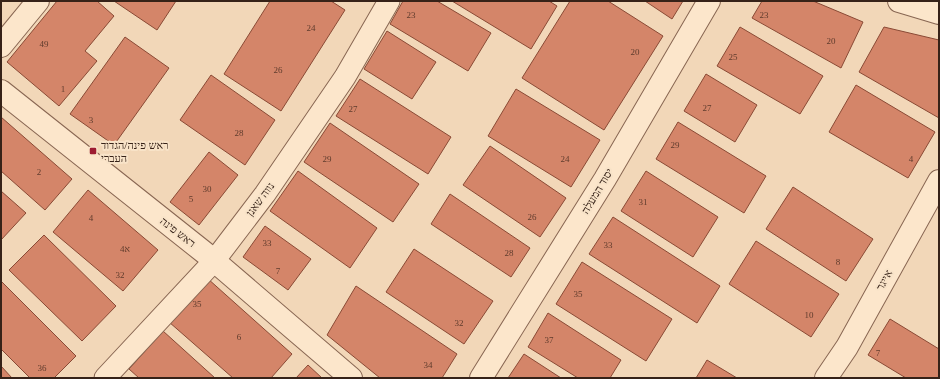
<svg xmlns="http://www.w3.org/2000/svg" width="940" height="379" viewBox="0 0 940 379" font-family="'Times New Roman','Noto Sans Hebrew',serif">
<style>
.building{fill:#d48569;stroke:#8a4a35}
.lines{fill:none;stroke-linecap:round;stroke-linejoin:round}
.pedestrian-casing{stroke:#886652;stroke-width:23}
.minor-casing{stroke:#886652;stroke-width:24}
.tertiary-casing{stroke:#886652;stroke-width:24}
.pedestrian{stroke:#fce6cb;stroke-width:21}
.minor{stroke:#fce6cb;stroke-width:22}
.tertiary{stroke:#fce6cb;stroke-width:22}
.poi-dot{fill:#9d1c31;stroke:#f8e3c8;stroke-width:1.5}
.labels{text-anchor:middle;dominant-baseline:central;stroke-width:4;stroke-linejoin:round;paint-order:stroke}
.number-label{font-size:9px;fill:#5e3b2c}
.poi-label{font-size:11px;fill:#362218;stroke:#f8e3c8;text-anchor:start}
.street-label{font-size:11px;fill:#362218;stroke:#f8e3c8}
</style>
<rect width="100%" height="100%" fill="#f2d7b8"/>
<path class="building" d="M57 1H97L114 16 85 51 97 61 59 106 7 62Z
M114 1H176L157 30Z
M270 1H331L345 10 281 111 224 74Z
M403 1H437L491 33 468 71 390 24Z
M452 1H549L557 6 531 49Z
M570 1H608L663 36 604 130 522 78Z
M645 1H683L672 19Z
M762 1H813L863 22 841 68 752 18Z
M740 27 823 76 800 114 717 66Z
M884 27 939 40V118L859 72Z
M387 31 436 62 412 99 364 69Z
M125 37 169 68 114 145 70 114Z
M706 74 757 105 735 142 684 111Z
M211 75 275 120 245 165 180 120Z
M360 79 451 137 428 174 336 116Z
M856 85 935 132 908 178 829 132Z
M516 89 600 140 571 187 488 136Z
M1 117 72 179 45 210 1 171Z
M678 122 766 176 744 213 656 159Z
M330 123 419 184 393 222 304 162Z
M490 146 566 198 540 237 463 185Z
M209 152 238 175 199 225 170 202Z
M298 171 377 228 350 268 270 211Z
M646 171 718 217 693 257 621 211Z
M793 187 873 239 846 281 766 229Z
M88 190 158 250 123 291 53 232Z
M1 191 26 213 1 240Z
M450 194 530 248 511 277 431 224Z
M613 217 720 286 697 323 589 254Z
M265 226 311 259 288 290 243 257Z
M44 235 116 306 82 341 9 270Z
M756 241 839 294 811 337 729 284Z
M414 249 493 301 464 344 386 292Z
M582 262 672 319 646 361 556 304Z
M207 278 292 354 271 378H233L169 322Z
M1 281 76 356 54 378H30L1 349Z
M356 286 457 354 442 378H380L327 335Z
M548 313 621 360 610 378H578L528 347Z
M890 319 939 349V378H906L868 355Z
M163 331 215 378H139L129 369Z
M524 354 561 378H508Z
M707 360 737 378H696Z
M308 365 322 378H296Z
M1 366 12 378H1Z"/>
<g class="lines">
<g class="pedestrian-casing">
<path id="pedestrian" d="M105 378 214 261 265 194 345 77 389 1"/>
</g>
<g class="minor-casing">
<path id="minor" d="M899 1 939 13
M481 378 605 179 709 1
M826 378 847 347 939 181"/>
</g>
<g class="tertiary-casing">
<path id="tertiary" d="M1 46 38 1
M1 91 205 253 351 378"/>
</g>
<use href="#pedestrian" class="pedestrian"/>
<use href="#minor" class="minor"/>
<use href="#tertiary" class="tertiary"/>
</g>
<rect class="poi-dot" x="89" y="147" width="8" height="8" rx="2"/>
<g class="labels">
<g class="number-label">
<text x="411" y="15">23</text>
<text x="764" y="15">23</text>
<text x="311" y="28">24</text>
<text x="831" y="41">20</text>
<text x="44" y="44">49</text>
<text x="635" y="52">20</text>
<text x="733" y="57">25</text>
<text x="278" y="70">26</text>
<text x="63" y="89">1</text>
<text x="707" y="108">27</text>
<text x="353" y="109">27</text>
<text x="91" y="120">3</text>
<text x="239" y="133">28</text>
<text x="675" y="145">29</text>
<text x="327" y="159">29</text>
<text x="565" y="159">24</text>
<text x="911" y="159">4</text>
<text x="39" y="172">2</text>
<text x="207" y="189">30</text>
<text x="191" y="199">5</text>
<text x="643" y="202">31</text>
<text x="532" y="217">26</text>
<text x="91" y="218">4</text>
<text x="267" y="243">33</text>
<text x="608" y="245">33</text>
<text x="125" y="249">4א</text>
<text x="509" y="253">28</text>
<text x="838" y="262">8</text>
<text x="278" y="271">7</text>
<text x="120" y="275">32</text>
<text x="578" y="294">35</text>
<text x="197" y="304">35</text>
<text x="809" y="315">10</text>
<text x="459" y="323">32</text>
<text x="239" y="337">6</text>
<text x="549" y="340">37</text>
<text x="878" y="353">7</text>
<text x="428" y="365">34</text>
<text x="42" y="368">36</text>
</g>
<g class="poi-label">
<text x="101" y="145">ראש פינה/הגדוד<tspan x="101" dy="13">העברי</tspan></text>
</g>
<g class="street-label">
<text transform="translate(597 191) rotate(-59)">יסוד המעלה</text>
<text transform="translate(260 199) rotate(-53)">נווה שאנן</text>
<text transform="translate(178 232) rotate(38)">ראש פינה</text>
<text transform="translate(884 280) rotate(-61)">אייגר</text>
</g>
</g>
<rect width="940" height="379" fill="none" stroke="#362218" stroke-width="4"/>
</svg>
